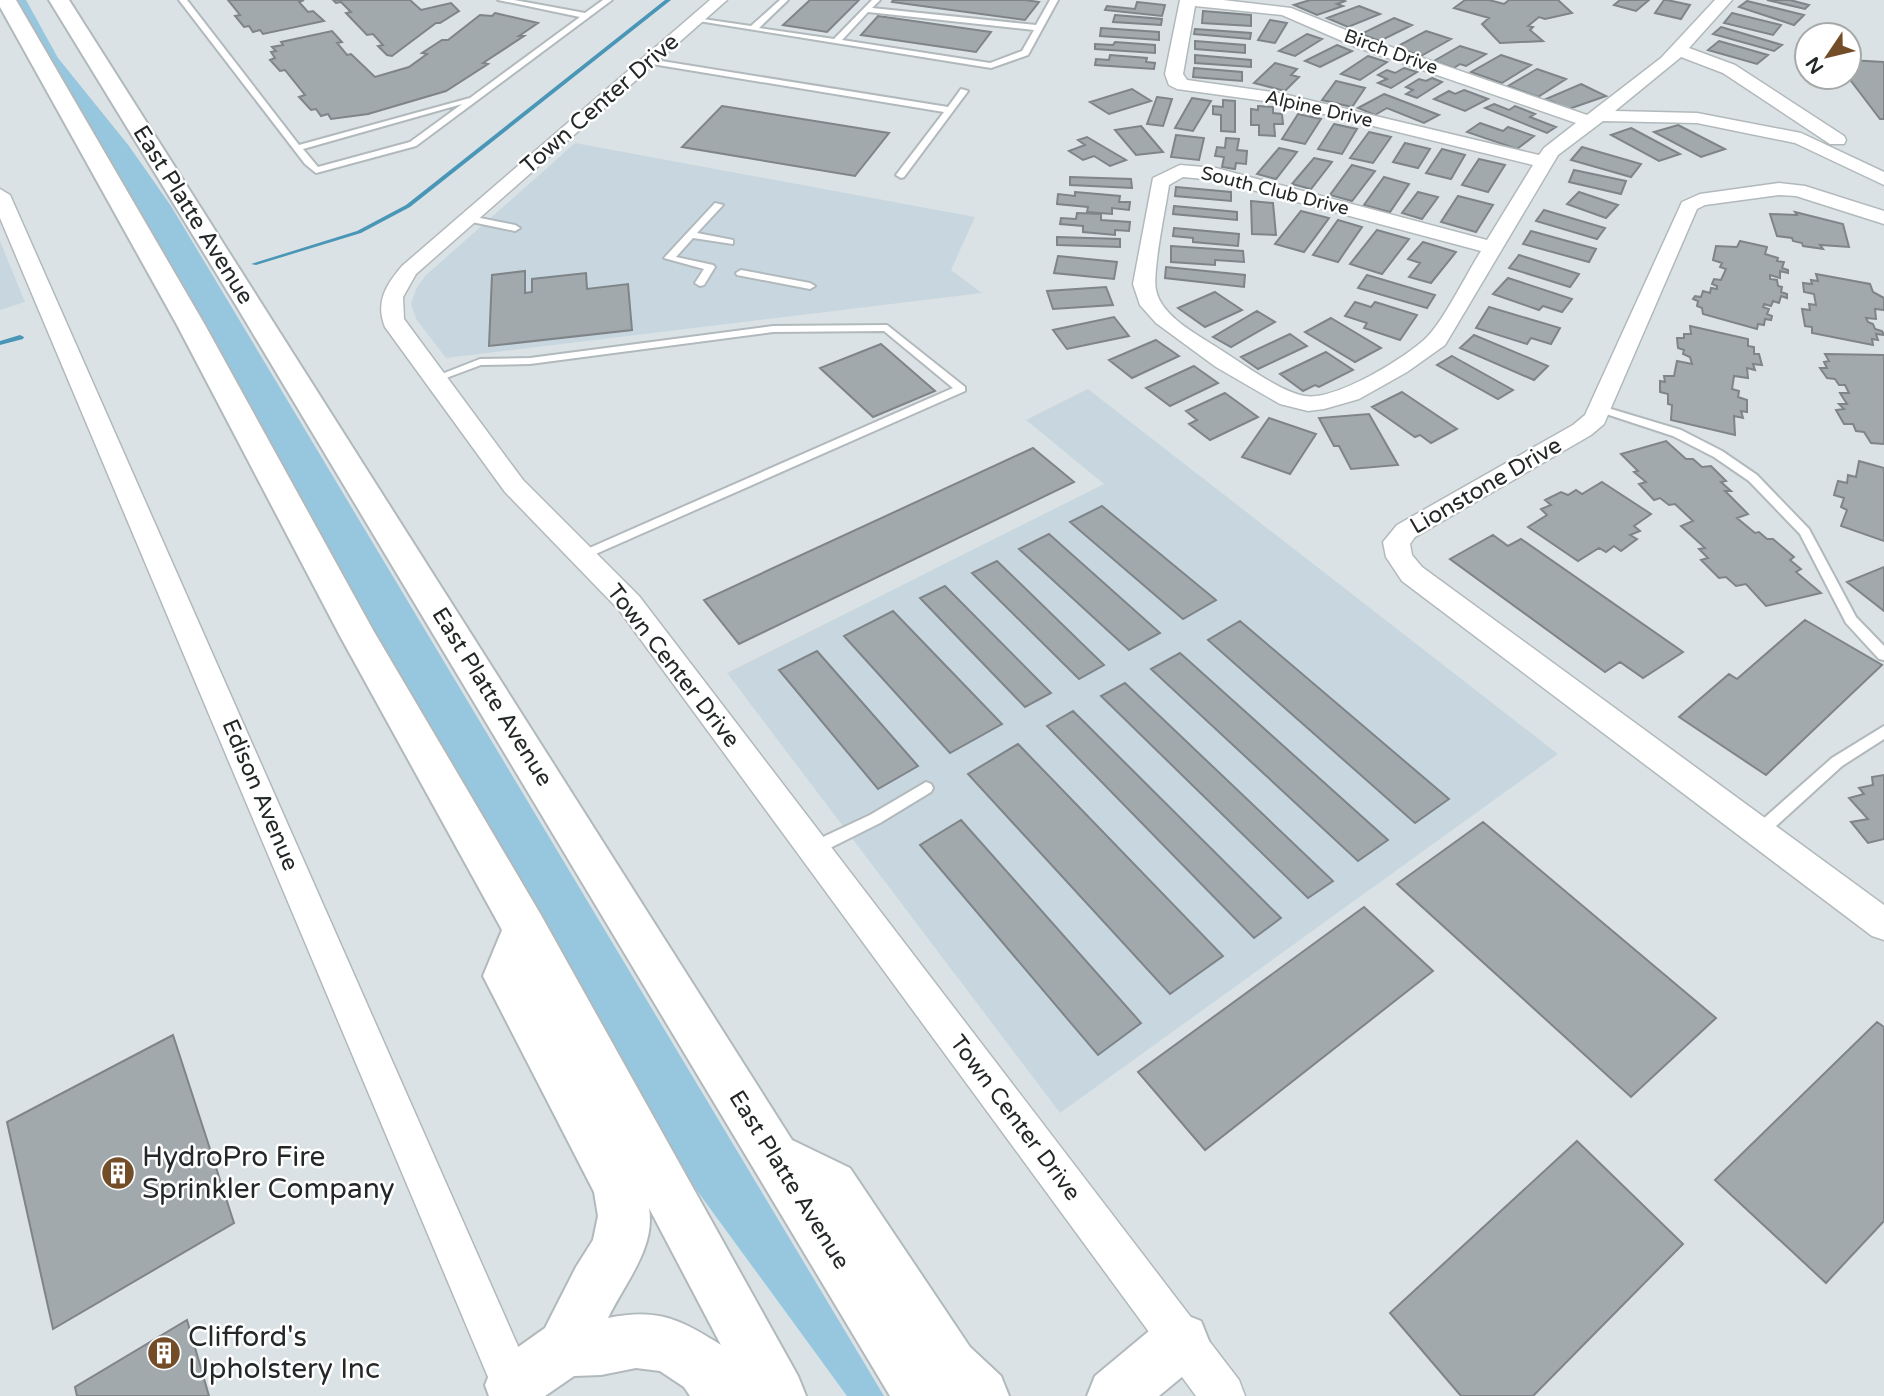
<svg xmlns="http://www.w3.org/2000/svg" width="1884" height="1396" viewBox="0 0 1884 1396" font-family="'Varela Round',sans-serif">
<style>
.built{fill:#c8d7df}
.green{fill:#96c7df}
.lines{fill:none;stroke-linecap:round;stroke-linejoin:round}
.stream{fill:#4a96b7;fill-rule:evenodd}
.building{fill:#a2a9ad;stroke:#7e8488;stroke-width:2}
.lane-casing{stroke:#b2b9bc;stroke-width:4}
.street-casing{stroke:#b2b9bc;stroke-width:3}
.highway-casing{stroke:#b2b9bc;stroke-width:4}
.lane{fill:#fff;fill-rule:evenodd}
.street{fill:#fff;fill-rule:evenodd}
.highway{fill:#fff;fill-rule:evenodd}
.labels{text-anchor:middle;dominant-baseline:central;stroke-width:5;stroke-linejoin:round;paint-order:stroke}
.far-street-label{font-size:19px;fill:#242728;stroke:#fff}
.street-label{font-size:23px;fill:#242728;stroke:#fff}
.near-poi-label{font-size:28px;fill:#242728;stroke:#fff;text-anchor:start}
</style>
<rect width="100%" height="100%" fill="#dae2e5"/>
<path class="built" d="M575 143 975 217 951 270 982 293 446 358 416 319 411 304 416 289 425 276Z
M0 241 25 302 0 310Z
M1088 389 1558 754 1060 1113 727 673 1104 484 1026 420Z"/>
<path class="green" d="M18 0H26L58 58 129 146 171 206 884 1396H847L671 1155Z"/>
<g class="lines">
<path class="stream" d="M665 0H671L410 207 361 233 256 265 251 264 357 231 406 205Z
M20 335 24 337 23 339 0 345V341Z"/>
</g>
<path class="building" d="M228 0H304L299 2 308 12 313 11 324 21 263 34 260 30 253 32 249 26 244 27 235 16 240 15Z
M333 0H410L421 10 451 3 459 11 440 23H436L392 56 387 55 378 46 383 45 373 34 367 35 346 13 351 12 341 2 336 3Z
M810 0H859L827 32 783 25Z
M893 0H1025L1039 2 1025 20 892 2Z
M1310 0H1343L1345 1 1337 4 1343 6 1317 15 1294 5Z
M1465 0H1489L1504 4 1509 0H1558L1572 13 1545 19 1539 17 1528 26 1533 27 1530 30 1543 41 1500 43 1482 24 1489 18 1454 8Z
M1620 0H1649L1636 11 1614 5Z
M1664 0H1667L1690 5 1681 19 1655 13Z
M1767 0H1790L1809 5 1805 9Z
M1747 1 1804 15 1794 25 1739 7Z
M1137 2 1165 5 1162 16 1105 10 1107 6 1135 9Z
M1359 6 1380 14 1348 27 1327 18Z
M1203 11 1251 15V26L1202 23Z
M495 13 538 23 519 36H524L483 63 488 64 446 91 368 114 331 119 328 114 321 116 316 109 311 110 299 97 305 95 285 70 280 71 270 60 275 58 271 52 276 51 272 47 283 45 281 42 332 31 342 42 337 43 347 55 351 54 375 77 409 67 427 54 422 53 442 40H448L480 15 492 16Z
M1732 13 1781 25 1773 35 1724 23Z
M1115 15 1162 19 1161 25 1113 22Z
M878 16 991 32 976 52 861 35Z
M1394 18 1412 25 1380 41 1361 34Z
M1270 20 1287 23 1275 43 1258 40Z
M1721 27 1782 45 1774 51 1713 34Z
M1101 28 1159 32V40L1100 36Z
M1195 29 1251 33 1250 39 1194 34Z
M1426 31 1451 39 1421 56 1396 47Z
M1307 34 1322 39 1295 56 1279 51Z
M1195 41 1245 45V53L1195 49Z
M1719 41 1768 55 1757 64 1708 50Z
M1115 42 1155 45V53L1095 49V44L1113 45Z
M1337 45 1352 51 1320 67 1305 61Z
M1460 46 1486 54 1466 66 1460 64 1454 68 1434 61Z
M1110 55 1147 58 1146 62 1155 63 1154 69 1095 65 1096 59 1109 60Z
M1195 55 1251 60V67L1195 63Z
M1501 55 1531 65 1502 83 1471 72Z
M1368 56 1387 62 1360 80 1341 74Z
M1849 60 1884 62V119H1880L1848 77Z
M1275 63 1297 69 1291 75 1299 77 1285 91 1254 83Z
M1194 68 1242 72V81L1193 77Z
M1404 68 1417 72 1391 88 1378 83 1387 79 1378 75 1387 70 1395 73Z
M1537 69 1566 79 1538 97 1508 86Z
M1432 78 1442 82 1417 98 1406 94 1413 90 1406 87 1419 79 1426 81Z
M1336 81 1365 88 1352 107 1322 100Z
M1581 84 1606 96 1569 109 1546 99Z
M1132 89 1151 101 1109 114 1090 102Z
M1464 90 1488 99 1465 111 1434 99 1449 91 1455 94Z
M1384 94 1439 115 1424 123 1387 108 1375 115 1358 108Z
M1157 97 1172 99 1163 126 1147 124Z
M1192 98 1211 101 1193 131 1175 128Z
M1223 100 1235 101V132L1221 131V115L1213 114V106L1223 107Z
M1494 104 1509 110 1515 106 1535 114 1530 117 1556 127 1547 133 1485 108Z
M722 106 889 133 855 176 682 147Z
M1258 106 1273 107V113L1282 114 1283 124H1274L1275 136 1259 135V125H1251V109L1258 110Z
M1298 114 1321 119 1305 144 1282 139Z
M1480 123 1503 131 1508 127 1534 136 1517 149 1467 132Z
M1334 124 1357 129 1342 154 1318 149Z
M1678 125 1725 149 1701 157 1654 132Z
M1141 126 1163 152 1136 155 1115 130Z
M1631 128 1680 154 1659 161 1611 135Z
M1369 132 1391 137 1373 163 1350 158Z
M1176 135 1204 138 1199 160 1171 157Z
M1087 137 1126 160 1110 166 1094 156 1083 160 1069 151 1085 145 1078 140Z
M1226 138 1239 139 1237 150 1247 151 1246 164 1236 163 1235 169 1222 167 1224 157 1215 156 1217 147 1225 148Z
M1405 143 1430 149 1418 168 1393 162Z
M1582 147 1641 164 1631 177 1571 160Z
M1279 148 1297 152 1276 179 1257 174Z
M1442 149 1465 155 1451 179 1426 173Z
M1314 158 1332 162 1311 189 1292 184Z
M1479 159 1505 165 1488 192 1462 185Z
M1352 165 1375 171 1352 201 1330 195Z
M1574 170 1626 181 1621 194 1569 182Z
M1070 177 1131 179 1132 188 1070 185Z
M1384 177 1409 184 1390 212 1364 205Z
M1176 187 1231 192V201L1175 196Z
M1075 192 1120 196 1119 202H1130L1129 210 1112 208V214L1087 212 1088 207 1057 204 1058 194 1075 196Z
M1418 192 1438 197 1422 219 1402 213Z
M1579 192 1618 205 1606 218 1567 204Z
M1458 196 1493 205 1476 232 1441 222Z
M1251 201 1273 203 1276 235 1252 234Z
M1174 206 1237 212V220L1173 214Z
M1544 210 1605 228 1597 239 1536 221Z
M1301 211 1329 218 1304 252 1275 244Z
M1795 212 1843 224 1849 247 1820 245 1823 249 1803 246 1802 243 1793 241 1792 238 1777 236 1770 214 1797 215Z
M1077 213 1101 214V220L1130 222 1129 231 1115 230V235L1083 232V226L1060 224 1061 218 1076 219Z
M1338 220 1362 227 1338 262 1313 255Z
M1174 228 1239 234 1238 246 1193 242V238L1173 236Z
M1377 230 1409 239 1382 274 1350 264Z
M1531 231 1596 249 1589 262 1523 244Z
M1057 237 1120 239V247L1057 245Z
M1740 241 1767 247 1765 254 1778 258 1777 261 1784 262 1782 268 1788 270V273L1780 271V278L1770 275V279L1777 280 1778 286 1782 287 1781 292 1787 294V298L1781 296 1779 303 1773 301 1771 306 1764 304 1763 307 1769 309 1767 314 1772 316 1771 320 1765 319 1764 325 1758 324 1757 329 1703 314 1702 308 1697 306 1698 301 1693 299 1695 296 1701 297 1703 291 1710 293 1711 288 1717 289V286L1712 284 1714 279 1721 280 1726 269 1720 267 1722 263 1713 260 1716 246 1737 247Z
M1423 242 1456 252 1431 283 1409 277 1420 263 1408 259Z
M1171 246 1243 251 1244 262 1215 260V265L1171 262Z
M1519 255 1579 274 1570 287 1509 268Z
M1058 256 1117 262 1114 279 1054 273Z
M1166 267 1245 275 1244 287 1165 278Z
M525 271V293L532 292V279L586 273 587 289 628 284 632 330 489 346 492 275Z
M1816 274 1870 284 1873 292 1884 298V310L1875 309 1876 319 1866 318 1868 322 1873 324 1875 329 1882 331 1884 335 1876 334 1878 340 1872 339 1873 345 1812 333V327L1805 326 1802 309 1810 310 1809 304 1816 305 1814 294 1804 292 1803 283 1812 284 1811 280 1818 281Z
M1367 275 1435 295 1427 308 1358 288Z
M1508 278 1572 299 1562 312 1543 306 1539 310 1493 294Z
M1106 287 1113 305 1053 309 1047 291Z
M1215 292 1242 310 1205 327 1178 308Z
M1355 302 1371 307 1375 302 1417 315 1400 340 1364 328 1367 323 1345 316Z
M1489 307 1560 328 1551 344 1531 338 1527 344 1476 328Z
M1257 311 1275 322 1231 347 1213 337Z
M1114 317 1129 336 1067 349 1053 330Z
M1331 318 1381 348 1355 362 1305 332Z
M1690 326 1748 339V346L1754 347V354H1759L1762 365 1753 364 1755 370 1747 368 1748 378 1734 376 1732 389 1739 391 1738 397 1747 400V412L1741 411 1743 418 1734 416 1735 435 1671 420 1672 405 1668 404V394L1660 392V381L1665 382 1664 376H1674L1677 361 1692 364 1690 357 1683 354 1684 350 1678 348 1677 338H1684V334H1691Z
M1290 334 1307 346 1258 369 1241 357Z
M1474 335 1548 366 1534 380 1460 348Z
M1156 340 1179 356 1132 378 1109 360Z
M881 344 935 391 873 417 820 368Z
M1326 352 1353 370 1319 387 1315 385 1303 391 1280 374Z
M1825 354 1884 355V444L1871 443 1864 432 1856 431 1853 424H1844L1836 410 1844 409 1839 404H1847L1840 393H1849L1845 385H1839L1835 379 1827 378 1820 368H1827L1824 362 1829 361Z
M1452 356 1513 390 1498 399 1437 365Z
M1194 366 1218 383 1170 406 1146 388Z
M1402 392 1457 429 1431 443 1420 435 1415 437 1372 407Z
M1225 393 1258 417 1210 440 1189 424 1197 420 1186 411Z
M1369 414 1398 465 1351 469 1339 446H1334L1319 418Z
M1269 418 1316 434 1290 474 1242 457Z
M1666 441 1686 459H1693L1702 467 1711 466 1726 481 1721 482 1731 491H1725L1748 514 1737 518 1755 533 1759 532 1767 539H1773L1794 557 1790 560 1801 569 1796 572 1821 593 1766 606 1746 584 1736 586 1726 577 1719 578 1701 560 1708 558 1699 549 1705 548 1681 526 1693 521 1675 504 1669 505 1660 498 1654 500 1639 484 1646 482 1634 472 1638 471 1621 454Z
M1033 448 1074 482 739 644 704 600Z
M1859 461 1884 468V541L1841 526 1847 510 1841 507 1844 498 1834 495 1838 481 1847 483 1848 475 1856 477Z
M1602 482 1651 514 1634 526 1640 531 1630 535 1637 539 1621 551 1614 546 1606 552 1599 548 1578 561 1528 527 1547 515 1541 509 1551 505 1545 500 1561 492 1568 495 1576 490 1582 494Z
M1102 506 1216 600 1183 619 1070 522Z
M1049 534 1160 633 1129 650 1019 549Z
M1493 535 1508 546 1521 539 1683 652 1643 678 1620 662 1605 672 1450 559Z
M997 561 1104 665 1079 679 972 573Z
M1884 567V611L1847 582Z
M945 586 1051 693 1025 707 920 598Z
M893 611 1002 724 950 753 844 636Z
M1805 620 1882 665 1766 775 1679 717 1729 674 1737 679Z
M1240 621 1449 799 1415 823 1208 640Z
M817 651 918 766 878 789 779 670Z
M1180 653 1388 840 1358 861 1151 669Z
M1125 683 1333 881 1308 898 1101 696Z
M1073 711 1281 918 1254 938 1047 726Z
M1018 744 1223 956 1170 994 968 774Z
M1884 775V839L1868 843 1851 822 1868 819 1849 798 1864 794 1859 788 1873 785 1872 777Z
M961 820 1141 1023 1098 1055 920 845Z
M1483 822 1716 1018 1631 1097 1397 884Z
M1364 907 1433 971 1205 1150 1138 1072Z
M1877 1022 1884 1027V1221L1826 1283 1715 1180Z
M173 1035 234 1223 53 1329 7 1122Z
M1577 1141 1683 1244 1533 1396H1461L1390 1313Z
M187 1320 209 1396H77L75 1387Z"/>
<g class="lines">
<g class="lane-casing">
<path id="lane" d="M179 0H187L299 145 470 98 580 17 498 0H514L585 13 603 0H612L416 146 316 173 305 164ZM462 104 410 142 318 167 303 149Z
M780 0H788L759 28 834 39 872 0H880L872 8 1036 25 1050 0H1058L1028 55 991 68 692 20 696 18 751 26ZM868 12 1034 30 1022 51 990 63 842 40Z
M649 59 948 107 961 89 968 91 904 177 901 178 896 175 944 112 646 63 645 61Z
M715 203 723 205 697 233 733 240V244L693 238 676 257 713 265 715 267 704 285 700 286 695 283 704 269 664 258Z
M470 216 515 225 520 228 515 231 467 221 465 219Z
M741 270 810 283 815 286 810 289 737 275 736 273Z
M887 325 965 387V391L582 560 576 556 578 553 953 388 884 331 773 332 530 364 481 365 438 381 434 382 429 379 480 359 530 358 773 326Z
M1601 406 1681 430 1722 451 1757 475 1809 529 1856 617 1884 646V660L1879 659 1846 623 1800 534 1749 481 1714 457 1673 436 1597 411 1595 409Z
M1884 726V739L1842 766 1764 837 1759 838 1754 837 1751 832 1754 827 1832 758Z
M926 782 931 784 933 788 931 792 880 823 818 854 813 856 808 854 805 849 808 844 870 815Z"/>
</g>
<g class="street-casing">
<path id="street" d="M710 0H727L416 274 403 297 404 319 523 480 639 596 1239 1380 1245 1396H1196L619 610 505 492 385 327C375 302 386 285 402 266Z
M1180 0H1223L1291 8 1368 39 1587 115 1661 58 1715 0H1732L1689 48 1735 65 1844 136 1846 140 1844 144H1830L1723 73 1681 57 1615 111 1697 113 1801 133 1884 172V185L1795 143 1697 123 1603 121 1558 155 1445 345 1407 372 1359 399 1324 409 1308 411 1280 404 1216 367 1156 323 1140 305 1133 284 1153 178 1180 165 1216 168 1487 240 1533 165 1279 103 1177 89 1169 85 1165 74ZM1195 6 1282 15 1356 47 1576 123 1544 148 1539 155 1279 93 1187 80 1183 74ZM1183 177 1215 180 1481 251C1467 273 1444 320 1427 337 1406 358 1335 401 1305 396 1279 391 1243 364 1221 350 1200 336 1161 317 1156 290 1152 272 1166 207 1169 185Z
M1779 183 1805 186 1884 211V224L1796 196 1779 195 1705 205 1697 209 1604 424 1591 435 1415 537 1410 544 1412 555 1422 567 1884 905V940L1872 936 1402 581 1386 557 1383 542 1397 525 1573 425 1585 415 1682 202 1700 194Z
M0 189 10 195 540 1396H496L0 218Z"/>
</g>
<g class="highway-casing">
<path id="highway" d="M0 0H16L205 325 373 630 541 915 798 1376 806 1396H690L684 1387 660 1371 636 1368 601 1375 574 1376 545 1396H489L485 1385 493 1365 545 1328 576 1267 593 1240 598 1216 594 1192 483 976 502 930 340 636 177 325 0 7ZM649 1208 721 1345C679 1319 658 1308 608 1318 624 1284 656 1248 649 1208Z
M49 0H69L792 1140 850 1168 970 1347 1001 1376 1009 1396H890L237 307Z
M1181 1313 1201 1321 1209 1341 1201 1361 1159 1396H1087L1095 1376 1161 1321Z"/>
</g>
<use href="#lane" class="lane"/>
<use href="#street" class="street"/>
<use href="#highway" class="highway"/>
</g>
<defs>
<g id="building-disc" transform="scale(1.75)"><circle r="9.5" fill="#724d28" stroke="#fff"/><path d="M-4-6H4V6H1V3H-1V6H-4ZM-2.5-4.3h1.7v1.8h-1.7ZM.8-4.3h1.7v1.8H.8ZM-2.5-1h1.7V.8h-1.7ZM.8-1h1.7V.8H.8Z" fill="#fff"/></g>
</defs>
<g fill-rule="evenodd">
<use href="#building-disc" x="118" y="1173"/>
<use href="#building-disc" x="164" y="1353"/>
</g>
<g class="labels">
<g class="far-street-label">
<text transform="translate(1391 52) rotate(20)">Birch Drive</text>
<text transform="translate(1319 109) rotate(13)">Alpine Drive</text>
<text transform="translate(1275 191) rotate(14)">South Club Drive</text>
</g>
<g class="street-label">
<text transform="translate(600 104) rotate(-41)">Town Center Drive</text>
<text transform="translate(193 215) rotate(58)">East Platte Avenue</text>
<text transform="translate(1486 486) rotate(-30)">Lionstone Drive</text>
<text transform="translate(673 666) rotate(52)">Town Center Drive</text>
<text transform="translate(492 697) rotate(58)">East Platte Avenue</text>
<text transform="translate(260 795) rotate(67)">Edison Avenue</text>
<text transform="translate(1015 1118) rotate(53)">Town Center Drive</text>
<text transform="translate(789 1180) rotate(58)">East Platte Avenue</text>
</g>
<g class="near-poi-label">
<text x="142" y="1157">HydroPro Fire<tspan x="142" dy="32">Sprinkler Company</tspan></text>
<text x="188" y="1337">Clifford's<tspan x="188" dy="32">Upholstery Inc</tspan></text>
</g>
</g>
<g transform="translate(1828 56) rotate(235)"><circle r="33" fill="#ffffff" stroke="#a7a9a9" stroke-width="2"/>
<path d="M0-5L12 26L0 18L-12 26Z" fill="#724d28"/>
<text y="-10" font-size="19" font-weight="bold" text-anchor="middle" fill="#242728">N</text>
</g>
</svg>
